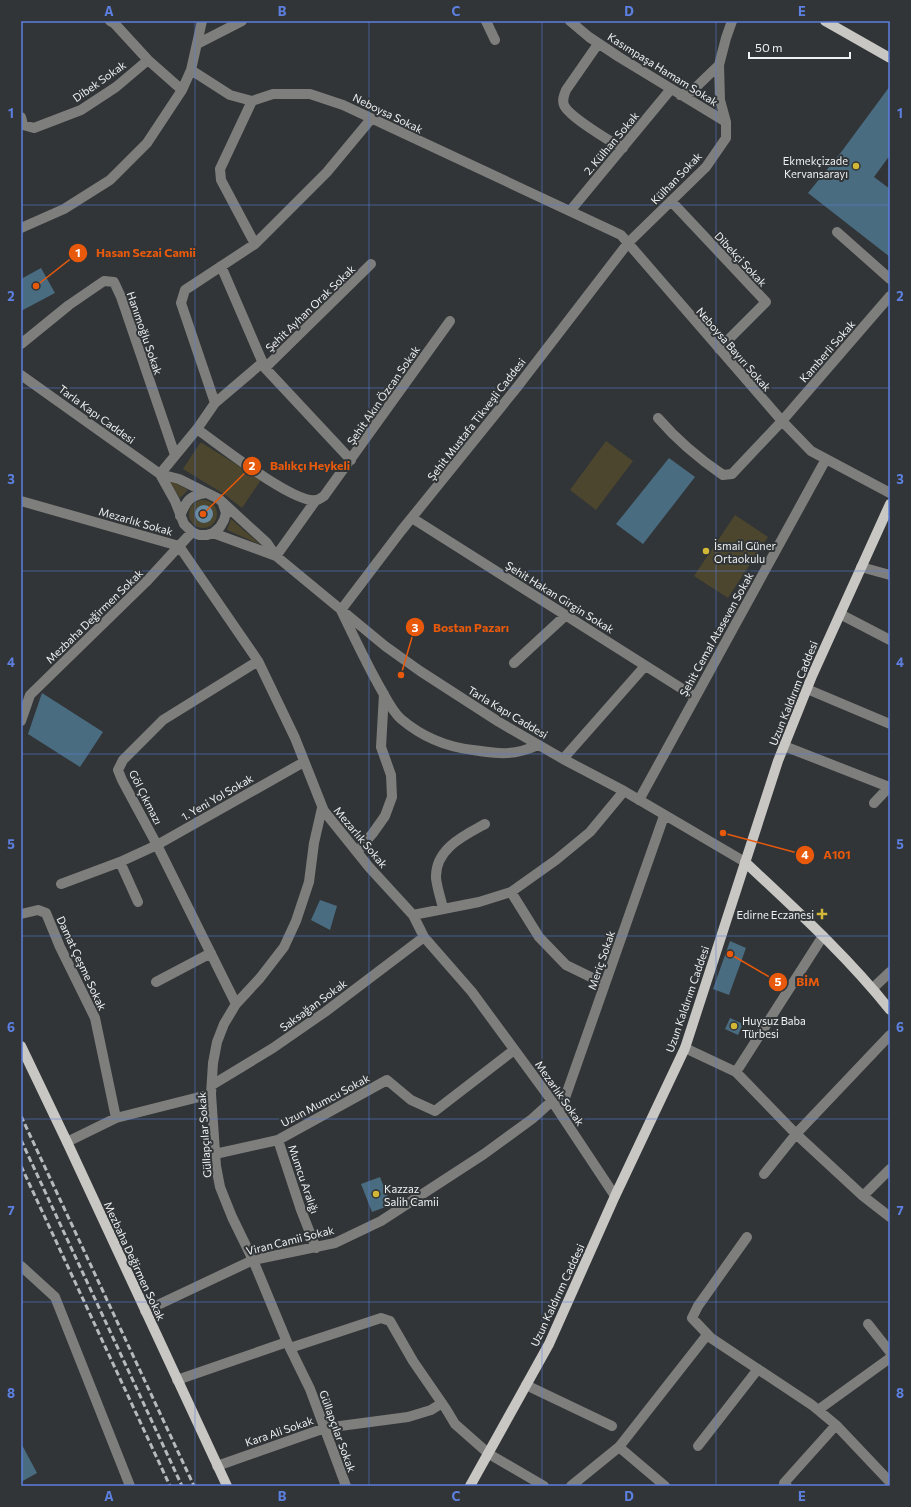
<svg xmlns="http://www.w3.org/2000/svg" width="911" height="1507" viewBox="0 0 911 1507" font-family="Commissioner,sans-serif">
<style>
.green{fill:#4c462e}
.water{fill:#688ba1}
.building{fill:#4a6c81}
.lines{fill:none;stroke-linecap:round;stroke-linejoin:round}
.minor{stroke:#7e7e7c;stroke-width:10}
.major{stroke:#c8c7c3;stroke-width:10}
.rail{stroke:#b7b9bb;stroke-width:3;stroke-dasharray:6 3;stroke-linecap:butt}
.grid{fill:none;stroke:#5c7fe0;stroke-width:1;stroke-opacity:0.55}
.poi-dot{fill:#d2b736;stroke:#313537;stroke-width:1.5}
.labels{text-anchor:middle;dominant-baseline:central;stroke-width:4;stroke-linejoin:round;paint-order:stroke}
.street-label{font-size:11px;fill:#eef0f2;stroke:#313537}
.poi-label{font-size:11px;fill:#eef0f2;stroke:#313537;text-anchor:start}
.leader{fill:none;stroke:#e8590c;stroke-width:1.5}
.callout-dot{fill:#e8590c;stroke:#313537;stroke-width:1.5}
.mark-label{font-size:12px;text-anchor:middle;font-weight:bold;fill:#fff}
.callout-label{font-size:12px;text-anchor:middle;font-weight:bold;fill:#e8590c;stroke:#313537;stroke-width:4;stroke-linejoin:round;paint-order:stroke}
.neatline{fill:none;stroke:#5c7fe0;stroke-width:1.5}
.grid-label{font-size:13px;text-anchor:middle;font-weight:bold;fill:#5c7fe0}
</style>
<rect width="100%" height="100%" fill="#313537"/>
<path class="green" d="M606 441 633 461 596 510 570 490Z
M200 443H202L261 480 242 508 224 494 183 469Z
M167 478 188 490 180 498Z
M189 514a14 14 0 1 1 28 0a14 14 0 1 1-28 0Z
M735 515 768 537 728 598 694 576Z
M231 519 261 545 227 530Z"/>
<path class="water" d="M195 514a9 9 0 1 1 18 0a9 9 0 1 1-18 0Z"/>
<path class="building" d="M890 86V155L874 177 890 189V257L808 193 842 151Z
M41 268 55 293 21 311V279Z
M669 458 695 477 643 544 616 524Z
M42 693 103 732 80 767 28 734Z
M320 900 337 906 330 930 311 920Z
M730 941 746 948 729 995 713 989Z
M730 1018 743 1024 738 1035 725 1029Z
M380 1177 391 1205 372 1212 361 1184Z
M21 1443 37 1473 21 1482Z"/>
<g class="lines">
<path class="minor" d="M110 21 115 24 148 60 182 90
M486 21 495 40
M570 21 589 37 619 57 726 122
M197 44 242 21
M598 44 566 90C564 95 562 100 564 105 568 116 611 142 623 148
M191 70 230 95 252 101 273 94H310L343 105 621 235 782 421 811 451 890 493
M680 95 692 91 719 65
M252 101 220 169 221 180 255 244
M21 117 23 125 34 128 81 110 116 87 148 60
M671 201 766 302 719 349
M570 211 671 89
M21 228 64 209 110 180 147 143 182 90 191 70 202 21
M837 232 890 279
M221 266 265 368 351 460
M21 344 69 305 104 281 114 282 121 297 175 455
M265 368 371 264
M21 375 160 474 175 501 184 524 192 532 199 535H207L213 533 220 527 224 520 226 513 223 504
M215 403 181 303 185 290 255 244 327 172 371 119
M658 418C677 440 698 458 723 475L732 474 782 421 890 296
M197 429C218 444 294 504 316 500 319 500 322 497 324 496L450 321
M160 474 179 479 219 499 267 543 276 556 385 646 420 671 499 722 563 759 624 791 745 862
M160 474 197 429 215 403 262 363
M21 501 179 546 258 661 295 738 324 811 369 867 413 915 424 937 472 992 552 1101 615 1196
M180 516C186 501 190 495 206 493
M412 518 695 697
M213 533 276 556
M276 556 316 500
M861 567 890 575
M840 614 890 640
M514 663 566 615
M807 689 890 724
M21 721 30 695 146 582 192 532
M538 745C514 756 499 754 473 750 447 747 421 736 401 719 393 712 387 700 382 691 367 665 354 637 341 610L401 531 518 386 628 243 706 167 726 138V122L720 100 719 65 726 38 732 21
M784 746 889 787
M563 759 645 666
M639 800 826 459
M874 803 890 786
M322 808 314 843 309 882 296 921 284 947 260 978 236 1004 224 1024 217 1042 213 1063 211 1094 216 1166 220 1187 232 1217 253 1260 287 1342 310 1389 346 1486
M357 852 373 833 385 816 392 797 391 775 381 747 384 694
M120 862 138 902
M61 884 120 862 157 845 304 762
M511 892 539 937 566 965 605 984
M443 908C441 899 437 888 436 878 435 849 463 836 485 824
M21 914 38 910 46 913 60 947 95 1018 116 1118
M413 915 479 902 511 892 556 860 590 832 624 791
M156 982 211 953
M873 988 890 972
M236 1004 157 845 122 780 118 770 123 760 163 720 258 661
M685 1048 736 1072 796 1134 863 1196 890 1217
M736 1072 823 936
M212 1085 273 1048 325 1012 424 937
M560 1112 664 816
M278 1140 301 1210 316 1248
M67 1142 116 1118 211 1094
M215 1154 278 1140 387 1080 411 1100 435 1111 514 1050
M764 1174 796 1134 890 1035
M863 1196 890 1169
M747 1237 698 1306 692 1318 711 1338 812 1405 836 1425 890 1482
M21 1266 55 1297 130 1486
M145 1311 253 1260 335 1243 381 1221 484 1154 532 1119 552 1101
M868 1324 890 1352
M290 1348 381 1318 390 1321 413 1361 446 1409 455 1424 489 1454 544 1486
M177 1380 287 1342
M526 1385 612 1426
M818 1410 890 1358
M698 1446 758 1369
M619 1447 665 1486
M217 1466 325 1428 408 1417 431 1410 442 1403
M571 1486 619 1447 707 1335
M787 1486 784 1483 836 1425"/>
<path class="major" d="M825 21 890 58
M745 862C795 909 847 956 890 1010
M21 1046 67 1142 227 1486
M470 1486 549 1344 615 1196 685 1048 778 761 812 676 890 504"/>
<path class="rail" d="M21 1116 194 1486
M21 1140 182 1486
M21 1166 170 1486"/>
</g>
<path class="grid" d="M195 21V1486M369 21V1486M542 21V1486M716 21V1486M21 205H890M21 388H890M21 571H890M21 754H890M21 936H890M21 1119H890M21 1302H890"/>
<g class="poi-dot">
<circle cx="856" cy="166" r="4"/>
<circle cx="706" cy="551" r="4"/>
<path d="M820 908h4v4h4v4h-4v4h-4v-4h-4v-4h4z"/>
<circle cx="734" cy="1026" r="4"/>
<circle cx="376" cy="1194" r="4"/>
</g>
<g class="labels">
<g class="street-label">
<text transform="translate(663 69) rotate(32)">Kasımpaşa Hamam Sokak</text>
<text transform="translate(99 81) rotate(-35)">Dibek Sokak</text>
<text transform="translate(388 113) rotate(26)">Neboysa Sokak</text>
<text transform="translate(611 143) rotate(-50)">2. Külhan Sokak</text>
<text transform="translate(676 178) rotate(-46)">Külhan Sokak</text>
<text transform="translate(741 259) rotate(47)">Dibekçi Sokak</text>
<text transform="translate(310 308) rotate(-44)">Şehit Ayhan Orak Sokak</text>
<text transform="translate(145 333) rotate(71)">Hanımoğlu Sokak</text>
<text transform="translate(734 349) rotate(49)">Neboysa Bayırı Sokak</text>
<text transform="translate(827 351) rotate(-49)">Kamberli Sokak</text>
<text transform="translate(383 395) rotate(-55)">Şehit Akın Özcan Sokak</text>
<text transform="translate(97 414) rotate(36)">Tarla Kapı Caddesi</text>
<text transform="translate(476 419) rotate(-52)">Şehit Mustafa Tikveşli Caddesi</text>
<text transform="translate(136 521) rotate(16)">Mezarlık Sokak</text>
<text transform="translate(560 597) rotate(32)">Şehit Hakan Girgin Sokak</text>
<text transform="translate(94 616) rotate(-44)">Mezbaha Değirmen Sokak</text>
<text transform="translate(716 634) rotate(-61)">Şehit Cemal Ataseven Sokak</text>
<text transform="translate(793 693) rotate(-68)">Uzun Kaldırım Caddesi</text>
<text transform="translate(508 712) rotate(31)">Tarla Kapı Caddesi</text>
<text transform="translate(146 797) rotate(63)">Göl Çıkmazı</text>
<text transform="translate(217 797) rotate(-30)">1. Yeni Yol Sokak</text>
<text transform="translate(361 837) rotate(50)">Mezarlık Sokak</text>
<text transform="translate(601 960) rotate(-71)">Meriç Sokak</text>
<text transform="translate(82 963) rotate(65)">Damat Çeşme Sokak</text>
<text transform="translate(687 999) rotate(-71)">Uzun Kaldırım Caddesi</text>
<text transform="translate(313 1005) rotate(-36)">Saksağan Sokak</text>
<text transform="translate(560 1093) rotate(55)">Mezarlık Sokak</text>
<text transform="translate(325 1100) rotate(-28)">Uzun Mumcu Sokak</text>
<text transform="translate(204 1135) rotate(-94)">Güllapçılar Sokak</text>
<text transform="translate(304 1179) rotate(71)">Mumcu Aralığı</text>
<text transform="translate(290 1240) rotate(-14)">Viran Camii Sokak</text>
<text transform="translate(135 1261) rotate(65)">Mezbaha Değirmen Sokak</text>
<text transform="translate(557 1295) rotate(-65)">Uzun Kaldırım Caddesi</text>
<text transform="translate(279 1431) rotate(-19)">Kara Ali Sokak</text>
<text transform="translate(338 1431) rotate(70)">Güllapçılar Sokak</text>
</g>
<g class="poi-label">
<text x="848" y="160" text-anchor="end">Ekmekçizade<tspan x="848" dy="13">Kervansarayı</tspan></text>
<text x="714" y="545">İsmail Güner<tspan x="714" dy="13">Ortaokulu</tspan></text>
<text x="814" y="914" text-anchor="end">Edirne Eczanesi</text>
<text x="742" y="1020">Huysuz Baba<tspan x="742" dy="13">Türbesi</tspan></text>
<text x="384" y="1188">Kazzaz<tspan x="384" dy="13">Salih Camii</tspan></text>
</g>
</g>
<path class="leader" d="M36 286L78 253M203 514L252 466M401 675L415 627M723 833L805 855M730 954L778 982"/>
<g class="callout-dot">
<circle cx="36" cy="286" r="4"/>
<circle cx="203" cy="514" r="4"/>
<circle cx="401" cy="675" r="4"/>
<circle cx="723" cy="833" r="4"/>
<circle cx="730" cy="954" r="4"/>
<circle cx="78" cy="253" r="10"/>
<circle cx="252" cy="466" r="10"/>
<circle cx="415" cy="627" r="10"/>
<circle cx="805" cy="855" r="10"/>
<circle cx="778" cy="982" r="10"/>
</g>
<g class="mark-label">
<text x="78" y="257">1</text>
<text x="252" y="470">2</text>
<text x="415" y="632">3</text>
<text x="805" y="859">4</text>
<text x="778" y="986">5</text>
</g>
<g class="callout-label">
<text x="146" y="257">Hasan Sezai Camii</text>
<text x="310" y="470">Balıkçı Heykeli</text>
<text x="471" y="632">Bostan Pazarı</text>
<text x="837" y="859">A101</text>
<text x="808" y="986">BİM</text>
</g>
<rect width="911" height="1507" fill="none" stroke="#313537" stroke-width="44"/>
<path d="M749 52v6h101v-6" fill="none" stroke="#eef0f2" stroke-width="2"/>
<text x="755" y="52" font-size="12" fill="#eef0f2" stroke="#313537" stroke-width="3" paint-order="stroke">50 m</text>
<rect x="22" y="22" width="867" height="1463" class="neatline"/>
<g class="grid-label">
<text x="109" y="16">A</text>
<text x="282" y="16">B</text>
<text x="456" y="16">C</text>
<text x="629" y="16">D</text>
<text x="802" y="16">E</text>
<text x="11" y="118">1</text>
<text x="900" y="118">1</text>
<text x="11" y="301">2</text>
<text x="900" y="301">2</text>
<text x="11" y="484">3</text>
<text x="900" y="484">3</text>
<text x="11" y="667">4</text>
<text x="900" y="667">4</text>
<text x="11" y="849">5</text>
<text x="900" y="849">5</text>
<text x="11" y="1032">6</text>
<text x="900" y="1032">6</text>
<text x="11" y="1215">7</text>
<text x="900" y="1215">7</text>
<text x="11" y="1398">8</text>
<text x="900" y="1398">8</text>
<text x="109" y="1501">A</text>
<text x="282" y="1501">B</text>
<text x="456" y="1501">C</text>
<text x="629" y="1501">D</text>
<text x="802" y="1501">E</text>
</g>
</svg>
